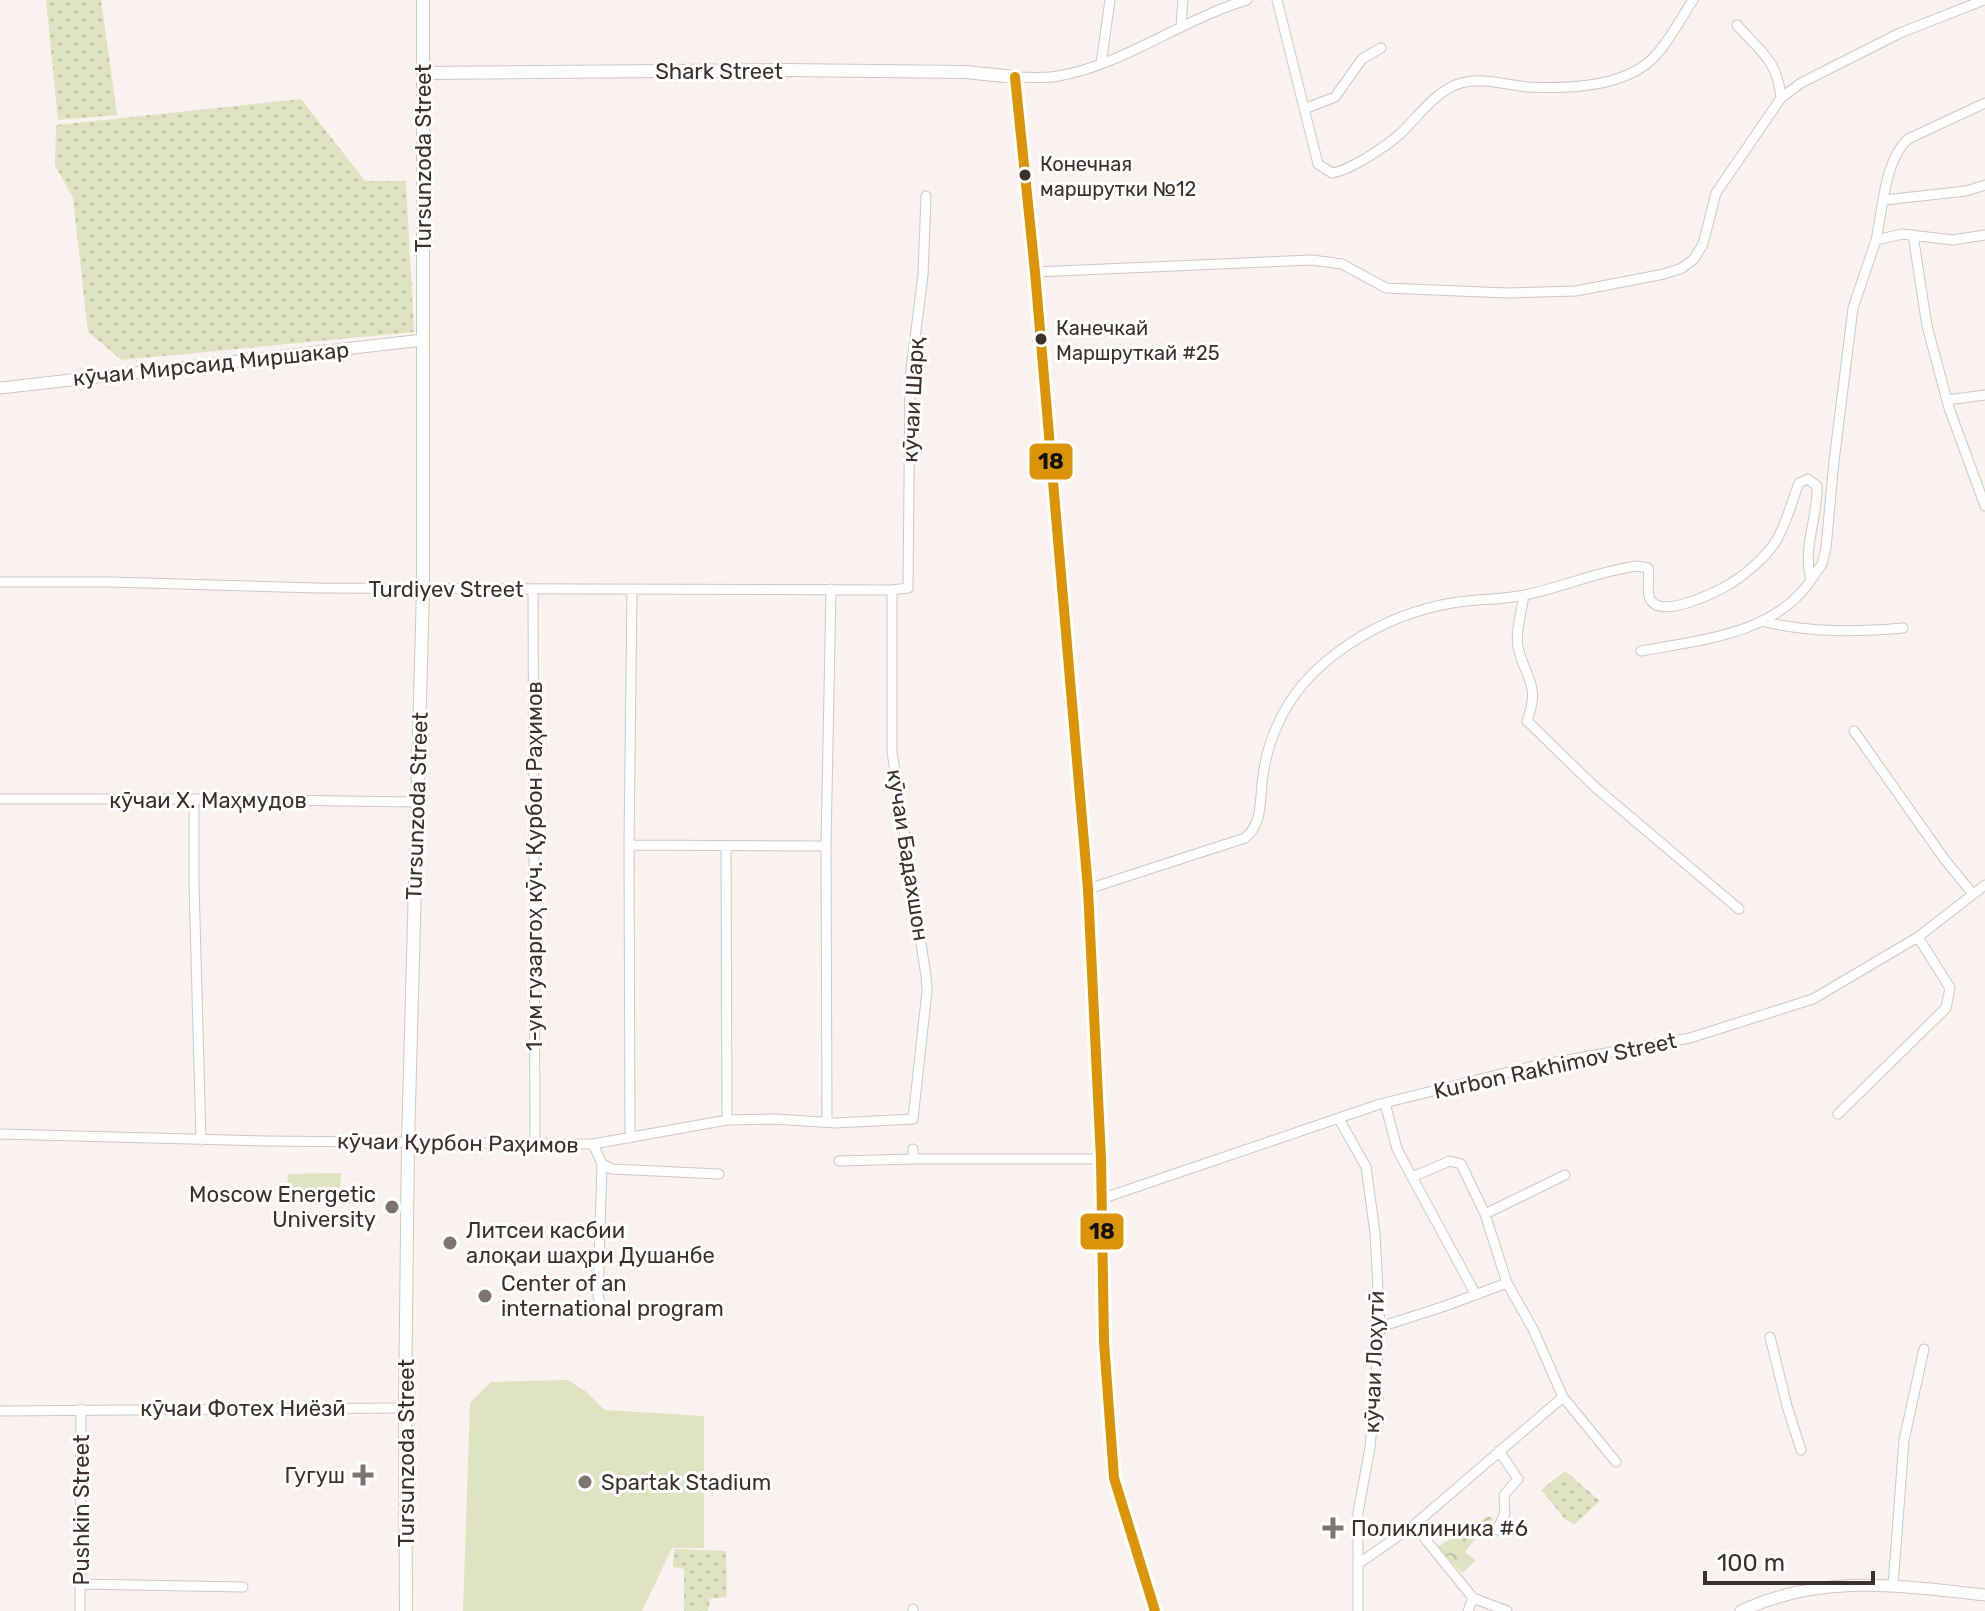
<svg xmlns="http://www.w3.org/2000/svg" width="1985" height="1611" viewBox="0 0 1985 1611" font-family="Rubik,sans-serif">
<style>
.grass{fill:url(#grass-dots)}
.forest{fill:url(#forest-crowns)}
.garden{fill:#e0e3c2}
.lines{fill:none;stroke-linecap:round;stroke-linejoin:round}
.minor-casing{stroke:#d0c7c2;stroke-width:11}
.tertiary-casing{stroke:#d0c7c2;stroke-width:13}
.secondary-casing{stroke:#d0c7c2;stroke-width:14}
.minor{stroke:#fefdfd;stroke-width:9}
.tertiary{stroke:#fefdfd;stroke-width:11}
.secondary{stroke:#fefdfd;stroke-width:12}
.bus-1-casing{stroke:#fff;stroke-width:16}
.bus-1{stroke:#db9406;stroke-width:10}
.bus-dot{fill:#3c302a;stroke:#fff;stroke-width:3}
.poi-dot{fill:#7e746f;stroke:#fff;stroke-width:3}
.labels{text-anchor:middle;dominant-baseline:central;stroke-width:6;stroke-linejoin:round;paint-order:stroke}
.bus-label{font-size:20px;fill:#3c302a;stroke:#fff;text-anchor:start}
.street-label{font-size:22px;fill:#3c302a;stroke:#fff}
.poi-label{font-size:22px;fill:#3c302a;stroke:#fff;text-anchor:start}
.line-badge{stroke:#fff;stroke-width:3}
.pale-badge-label{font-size:22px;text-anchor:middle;font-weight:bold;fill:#111}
</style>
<defs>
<pattern id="grass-dots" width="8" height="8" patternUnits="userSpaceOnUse" patternTransform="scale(2)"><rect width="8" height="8" fill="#e0e3c2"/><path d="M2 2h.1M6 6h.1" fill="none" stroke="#c1c3a7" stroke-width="1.8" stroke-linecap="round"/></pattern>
<pattern id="forest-crowns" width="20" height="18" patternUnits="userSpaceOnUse" patternTransform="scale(2)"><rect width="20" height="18" fill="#e0e3c2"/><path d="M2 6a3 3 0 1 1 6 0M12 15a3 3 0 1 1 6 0" fill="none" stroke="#c1c3a7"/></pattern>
</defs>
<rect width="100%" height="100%" fill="#faf2ef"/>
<path class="grass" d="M46 0H101L117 115 58 120Z
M301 99 365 181H406L414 332 122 360 88 332 73 198 55 165 56 125Z
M1565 1471 1600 1501 1575 1524 1566 1520 1541 1490Z
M674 1549 726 1551 727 1597 710 1599 708 1611H684V1569L673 1567Z"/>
<path class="forest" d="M1489 1516 1493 1520 1477 1536 1465 1552 1476 1561 1462 1573 1437 1547Z"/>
<path class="garden" d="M341 1173 340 1192 287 1193 288 1174Z
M568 1380 587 1392 604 1410 704 1416V1548H672L642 1611H463L470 1403 491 1382Z"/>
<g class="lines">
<g class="minor-casing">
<path id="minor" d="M1277 0 1318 164 1332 173C1351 170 1385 147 1400 134 1418 117 1436 90 1461 83 1483 77 1506 85 1528 87 1567 89 1627 87 1655 56 1670 40 1681 18 1693 0
M1737 25C1760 51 1778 61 1781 98
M1181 26 1183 0
M1101 64 1110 0
M1015 77C1029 77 1044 79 1058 76 1121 66 1183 19 1247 0
M1304 109 1335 97 1362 59 1381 48
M1885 200 1966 191 1985 185
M1913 235 1927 326 1949 408 1985 506
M1876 240C1883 209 1884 161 1908 139L1985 103
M1035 272 1312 260 1342 264 1386 288 1507 293 1576 291 1664 274 1682 268 1694 259 1703 244 1716 193 1781 98 1801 83 1900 33 1984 0
M1947 400 1985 395
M0 582H111L318 588 892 590 908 588 910 377 923 275 926 196
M533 589 535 1143
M1524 595C1522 610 1515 632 1518 647 1525 679 1541 684 1527 721L1595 787 1739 909
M1762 621C1808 633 1856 632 1903 628
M1641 651C1701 640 1775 634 1811 580
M1854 731 1945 860 1973 894
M0 799H202L416 802
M194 799V883L201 1140
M629 845 826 846
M726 846 727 1120
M1088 889 1245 838C1264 822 1259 800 1263 776 1265 760 1271 739 1278 724 1306 659 1385 614 1452 603 1476 599 1501 600 1525 595 1563 587 1599 571 1637 566L1648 568C1650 577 1646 591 1650 599 1661 620 1716 592 1730 584 1746 574 1766 557 1776 541 1787 523 1791 503 1799 483L1808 479 1817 486C1818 519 1802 547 1811 580L1822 564 1826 548 1834 461 1853 308 1876 240 1902 234 1953 240 1985 235
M1385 1103 1397 1149 1412 1177 1450 1161 1461 1164 1485 1214 1507 1283 1533 1329 1563 1397 1616 1462
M1838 1114 1946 1008 1950 988 1918 937
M1339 1119 1366 1167 1375 1233 1380 1327 1370 1448 1358 1512V1611
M827 1121 826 846 831 589
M0 1134 265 1141 593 1144 727 1120 776 1119 835 1123 913 1119 927 991 926 976 892 752V590
M630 1138 629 845 632 589
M593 1144 602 1164 598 1295 601 1308
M913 1149V1159H1101
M839 1161 913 1159
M602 1164 612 1169 719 1174
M1412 1177 1476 1295
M1101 1199 1380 1104 1534 1066 1690 1038 1813 999 1918 937 1985 885
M1485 1214 1565 1175
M1380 1327 1445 1306 1507 1283
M1770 1337 1787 1406 1801 1450
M0 1411 405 1408
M1414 1525 1473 1598 1507 1611
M1497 1530 1505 1513 1504 1495 1518 1479 1499 1451
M1358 1564 1414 1525 1563 1397
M80 1584 243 1587
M1893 1586 1904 1440 1924 1349
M913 1609V1611
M80 1611 81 1409
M1468 1611 1473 1598"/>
</g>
<g class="tertiary-casing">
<path id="tertiary" d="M0 388 423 340
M1741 1611C1822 1573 1900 1586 1985 1595"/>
</g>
<g class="secondary-casing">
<path id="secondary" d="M423 73 784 70 965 72 1015 77 1035 272 1088 889 1101 1159 1104 1342 1114 1478 1155 1611
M406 1611 405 1408 408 1142 423 589V0"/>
</g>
<use href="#minor" class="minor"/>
<use href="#tertiary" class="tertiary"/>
<use href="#secondary" class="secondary"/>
<g class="bus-1-casing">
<path id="bus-1" d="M1015 77 1035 272 1088 889 1101 1159 1104 1342 1114 1478 1155 1611"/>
</g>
<use href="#bus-1" class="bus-1"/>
</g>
<g class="bus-dot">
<circle cx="1025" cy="175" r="7"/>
<circle cx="1041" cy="339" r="7"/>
</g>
<g class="poi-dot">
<circle cx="392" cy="1207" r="8"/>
<circle cx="450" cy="1243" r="8"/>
<circle cx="485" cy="1296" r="8"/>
<path d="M359 1463h8v8h8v8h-8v8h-8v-8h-8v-8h8z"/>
<circle cx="585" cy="1482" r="8"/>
<path d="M1329 1516h8v8h8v8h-8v8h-8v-8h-8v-8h8z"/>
</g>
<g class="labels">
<g class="bus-label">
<text x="1040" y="164">Конечная<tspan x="1040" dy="25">маршрутки №12</tspan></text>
<text x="1056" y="328">Канечкай<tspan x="1056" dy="25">Маршруткай #25</tspan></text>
</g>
<g class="street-label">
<text x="719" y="71">Shark Street</text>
<text transform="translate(423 158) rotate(-90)">Tursunzoda Street</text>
<text transform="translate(211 364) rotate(-6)">кӯчаи Мирсаид Миршакар</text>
<text transform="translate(913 400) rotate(-87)">кӯчаи Шарқ</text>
<text x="446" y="589">Turdiyev Street</text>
<text x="208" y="800">кӯчаи Х. Маҳмудов</text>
<text transform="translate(417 806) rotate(-88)">Tursunzoda Street</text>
<text transform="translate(908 855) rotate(81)">кӯчаи Бадахшон</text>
<text transform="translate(534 866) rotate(-90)">1-ум гузаргоҳ кӯч. Қурбон Раҳимов</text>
<text transform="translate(1555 1066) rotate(-12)">Kurbon Rakhimov Street</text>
<text transform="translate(458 1143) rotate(1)">кӯчаи Қурбон Раҳимов</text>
<text transform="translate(1374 1362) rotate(-88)">кӯчаи Лоҳутӣ</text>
<text x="243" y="1408">кӯчаи Фотех Ниёзӣ</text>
<text transform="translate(406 1453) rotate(-90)">Tursunzoda Street</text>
<text transform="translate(81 1510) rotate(-90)">Pushkin Street</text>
</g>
<g class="poi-label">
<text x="376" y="1194" text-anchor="end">Moscow Energetic<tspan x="376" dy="25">University</tspan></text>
<text x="466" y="1230">Литсеи касбии<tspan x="466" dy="25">алоқаи шаҳри Душанбе</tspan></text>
<text x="501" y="1283">Сenter of an<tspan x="501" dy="25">international program</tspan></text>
<text x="345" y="1475" text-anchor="end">Гугуш</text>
<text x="601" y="1482">Spartak Stadium</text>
<text x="1351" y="1528">Поликлиника #6</text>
</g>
</g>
<g class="line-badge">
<rect x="1028" y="442" width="46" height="39" rx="8" fill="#db9406"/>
<rect x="1079" y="1212" width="46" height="39" rx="8" fill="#db9406"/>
</g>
<g class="pale-badge-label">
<text x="1051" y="469">18</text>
<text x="1102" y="1239">18</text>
</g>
<path d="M1705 1571v12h168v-12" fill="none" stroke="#3c302a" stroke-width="4"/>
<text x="1717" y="1571" font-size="24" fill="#3c302a" stroke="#ffffff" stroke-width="6" paint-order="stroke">100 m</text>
</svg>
